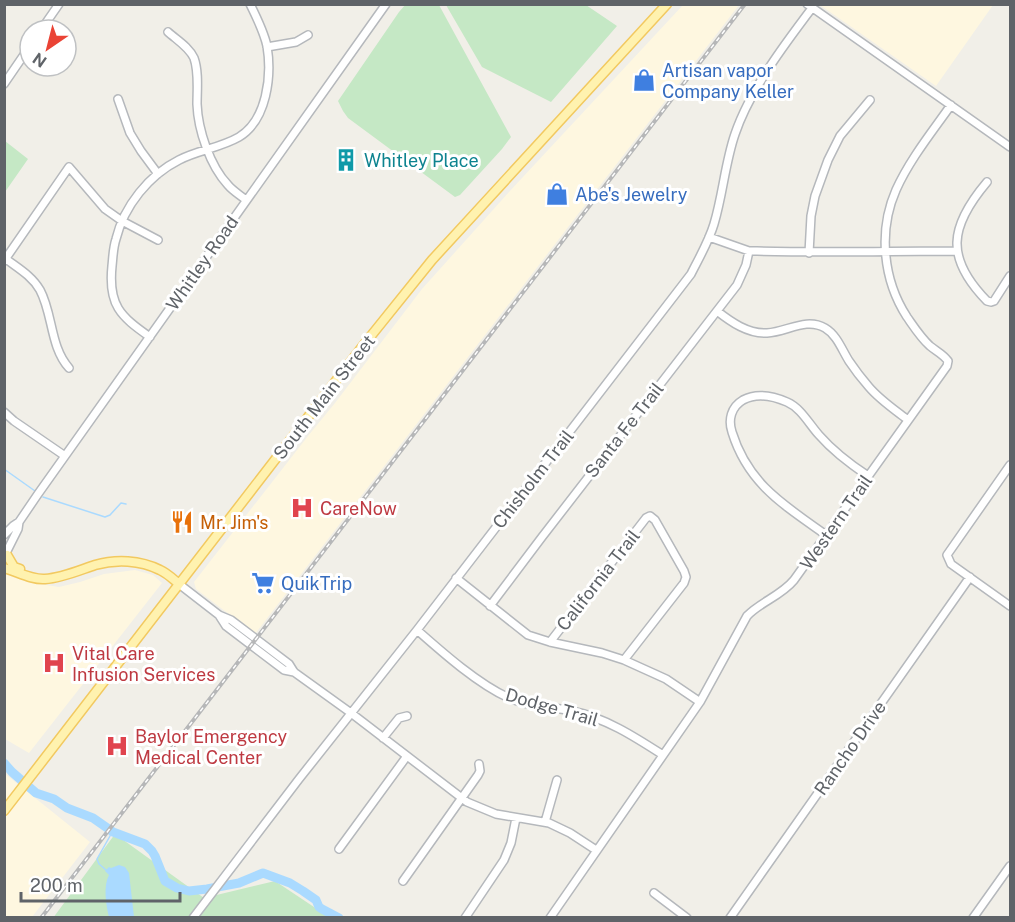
<svg xmlns="http://www.w3.org/2000/svg" width="1015" height="922" viewBox="0 0 1015 922" font-family="'Public Sans',sans-serif">
<style>
.commercial{fill:#fef7e0}
.green{fill:#c5e8c5}
.water{fill:#aadaff}
.lines{fill:none;stroke-linecap:round;stroke-linejoin:round}
.stream{stroke:#aadaff;stroke-width:1.5}
.river{stroke:#aadaff;stroke-width:9}
.minor-casing{stroke:#b5b8bc;stroke-width:10}
.major-casing{stroke:#f2c960;stroke-width:11}
.minor{stroke:#fff;stroke-width:7}
.major{stroke:#fff2af;stroke-width:8}
.rail-casing{stroke:#b6b7b8;stroke-width:4}
.rail{stroke:#fff;stroke-width:1.5;stroke-dasharray:4.5;stroke-linecap:butt}
.labels{text-anchor:middle;dominant-baseline:central;stroke-width:6;stroke-linejoin:round;paint-order:stroke}
.shop-label{font-size:18px;fill:#366cbe;stroke:#fff;text-anchor:start}
.culture-label{font-size:18px;fill:#0d838f;stroke:#fff;text-anchor:start}
.street-label{font-size:18px;fill:#5f6368;stroke:#fff}
.health-label{font-size:18px;fill:#be3a42;stroke:#fff;text-anchor:start}
.food-label{font-size:18px;fill:#c56008;stroke:#fff;text-anchor:start}
</style>
<rect width="100%" height="100%" fill="#f1efe8"/>
<path class="commercial" d="M683 5H739L255 634 196 589 194 582 308 436 335 403 422 289 509 192Z
M820 5 993 4V5L936 86Z
M135 570 153 575 162 583 29 753 5 739 4 573 13 574 40 584 59 587 80 582 104 574Z
M4 773 90 842 32 917H5Z"/>
<path class="green" d="M406 4 439 5 511 137 502 149 460 195 455 197 348 118 343 111 338 101 399 12Z
M446 5H586L617 26 551 102 482 67Z
M5 141 28 159 5 192Z
M115 834 204 898 275 881 329 917 53 918Z"/>
<path class="water" d="M119 865 125 867 129 873 134 917H109C106 905 103 886 109 875L105 871 109 867 111 868Z"/>
<g class="lines">
<path class="stream" d="M4 469 35 491
M43 497 105 517 110 515 121 503 126 504
M106 870 99 864 97 859 110 836 111 831"/>
<path class="river" d="M4 763 12 772 36 793 54 799 67 808 93 818 113 832 145 844 152 851 155 856 165 881 177 888 189 891 207 889 239 883 263 873 290 883 303 891 316 900 319 907 322 909 339 918"/>
<g class="minor-casing">
<path id="minor" d="M807 4 1010 147
M41 30 59 4
M168 32C177 40 189 47 194 58 199 72 197 90 197 104 198 130 210 166 228 185 233 191 240 195 246 200
M267 47 296 42 308 35
M4 84 30 46
M118 99 130 133 141 151 158 174
M987 182C949 227 945 258 987 301L991 302 994 301 1010 276
M709 237 749 251H757C824 253 890 251 957 251
M809 253 811 216 815 196 828 160 840 136 870 100
M6 259C18 268 32 276 40 290 53 314 50 347 69 368
M4 261 69 167 105 209 122 221 158 240
M717 311C731 322 748 334 767 333 787 332 806 317 825 328 837 335 842 350 849 361 855 370 862 379 869 387 880 400 895 410 908 420
M150 337C120 316 108 305 112 266 113 257 113 248 116 239 124 206 149 175 179 160 198 150 220 148 239 137 267 120 272 76 267 46 264 32 257 18 250 4
M4 412 14 421 65 456
M1010 465 947 555 951 564 1010 606
M4 535 13 526 19 522
M826 535C784 505 748 484 732 432 728 420 731 407 743 400 756 393 773 396 787 402 801 408 809 424 819 435 833 451 850 464 868 476
M7 551 18 529 19 522 38 494 386 4
M456 578 528 635 550 642 602 653 624 660 666 679 700 702
M179 584 219 615 231 620 289 664 294 672 351 713 467 802 496 814 549 823 570 833 596 850
M490 606 542 537 737 285 746 265 749 251
M219 615 226 626 251 645 284 670 294 672
M417 630C443 653 478 684 509 698 530 707 551 707 572 711 606 718 635 737 663 755
M550 642 646 518 650 516 655 520 684 571 686 577 684 583 624 660
M383 738 399 718 407 716
M545 822 557 780
M339 849 407 756
M403 881 478 775 480 771 479 764
M654 893 687 918
M193 918 299 779 417 630 691 274C699 258 709 241 714 224 723 194 725 163 735 134 750 90 784 45 812 8
M465 918 504 860 511 843 516 818
M550 918 700 702 747 616C760 602 781 596 794 580L947 366 948 361C943 354 936 351 930 346 921 338 914 327 907 317 883 280 878 231 896 190 910 159 932 132 951 105
M730 918 970 577
M973 918 1010 866"/>
</g>
<g class="major-casing">
<path id="major" d="M7 555 14 567 20 569
M4 568C18 572 32 580 45 579 62 578 80 570 95 565 116 559 140 560 160 570 167 573 173 579 179 584
M4 811 362 347 432 260 667 4"/>
</g>
<use href="#minor" class="minor"/>
<use href="#major" class="major"/>
<g class="rail-casing">
<path id="rail" d="M41 918 745 4"/>
</g>
<use href="#rail" class="rail"/>
</g>
<defs>
<g id="shop-bare" transform="scale(1.8)"><path d="M-5-2.5h2.3a2.7 3.5 0 0 1 5.4 0H5L5.5 6h-11ZM-1.5-2.5h3a1.5 2.3 0 0 0-3 0Z" fill="#3f7fe0" stroke="#fff" stroke-width="2.5" paint-order="stroke"/></g>
<g id="building-bare" transform="scale(1.8)"><path d="M-4-6H4V6H1V3H-1V6H-4ZM-2.5-4.3h1.7v1.8h-1.7ZM.8-4.3h1.7v1.8H.8ZM-2.5-1h1.7V.8h-1.7ZM.8-1h1.7V.8H.8Z" fill="#0f9aa8" stroke="#fff" stroke-width="2.5" paint-order="stroke"/></g>
<g id="hospital-bare" transform="scale(1.8)"><path d="M-5-5h3v3.5h4V-5h3V5h-3V1.5h-4V5h-3Z" fill="#e0444e" stroke="#fff" stroke-width="2.5" paint-order="stroke"/></g>
<g id="restaurant-bare" transform="scale(1.8)"><path d="M-5-6h1v4h1v-4h1v4h1v-4h1v5L-1.5 .5V6h-2V.5L-5-1ZM5-6V6H3V1.5H1.5Q1.5-4 5-6Z" fill="#e8710a" stroke="#fff" stroke-width="2.5" paint-order="stroke"/></g>
<g id="supermarket-bare" transform="scale(1.8)"><path d="M-6-5.5h2.5l.6 2H6L4.5 2H-2.5L-4.4-4H-6ZM-1.5 3.2a1.3 1.3 0 1 0 .1 0ZM3 3.2a1.3 1.3 0 1 0 .1 0Z" fill="#3f7fe0" stroke="#fff" stroke-width="2.5" paint-order="stroke"/></g>
</defs>
<g fill-rule="evenodd">
<use href="#shop-bare" x="644" y="80"/>
<use href="#building-bare" x="346" y="160"/>
<use href="#shop-bare" x="557" y="194"/>
<use href="#hospital-bare" x="302" y="508"/>
<use href="#restaurant-bare" x="182" y="522"/>
<use href="#supermarket-bare" x="263" y="583"/>
<use href="#hospital-bare" x="54" y="663"/>
<use href="#hospital-bare" x="117" y="746"/>
</g>
<g class="labels">
<g class="shop-label">
<text x="662" y="70">Artisan vapor<tspan x="662" dy="21">Company Keller</tspan></text>
<text x="575" y="194">Abe's Jewelry</text>
<text x="281" y="583">QuikTrip</text>
</g>
<g class="culture-label">
<text x="364" y="160">Whitley Place</text>
</g>
<g class="street-label">
<text transform="translate(202 263) rotate(-55)">Whitley Road</text>
<text transform="translate(324 397) rotate(-52)">South Main Street</text>
<text transform="translate(624 430) rotate(-52)">Santa Fe Trail</text>
<text transform="translate(533 479) rotate(-52)">Chisholm Trail</text>
<text transform="translate(836 522) rotate(-55)">Western Trail</text>
<text transform="translate(598 580) rotate(-52)">California Trail</text>
<text transform="translate(552 707) rotate(16)">Dodge Trail</text>
<text transform="translate(850 748) rotate(-55)">Rancho Drive</text>
</g>
<g class="health-label">
<text x="320" y="508">CareNow</text>
<text x="72" y="653">Vital Care<tspan x="72" dy="21">Infusion Services</tspan></text>
<text x="135" y="736">Baylor Emergency<tspan x="135" dy="21">Medical Center</tspan></text>
</g>
<g class="food-label">
<text x="200" y="522">Mr. Jim's</text>
</g>
</g>
<rect width="1015" height="922" fill="none" stroke="#5f6368" stroke-width="12"/>
<g transform="translate(48 48) rotate(215)"><circle r="28" fill="#ffffff" stroke="#bfc1c3" stroke-width="1.5"/>
<path d="M0-4.5L10 22L0 15L-10 22Z" fill="#ea4335"/>
<text y="-9" font-size="16" font-weight="bold" text-anchor="middle" fill="#5f6368">N</text>
</g>
<path d="M21 892v9h159v-9" fill="none" stroke="#5f6368" stroke-width="3"/>
<text x="30" y="892" font-size="18" fill="#5f6368" stroke="#ffffff" stroke-width="4.5" paint-order="stroke">200 m</text>
</svg>
